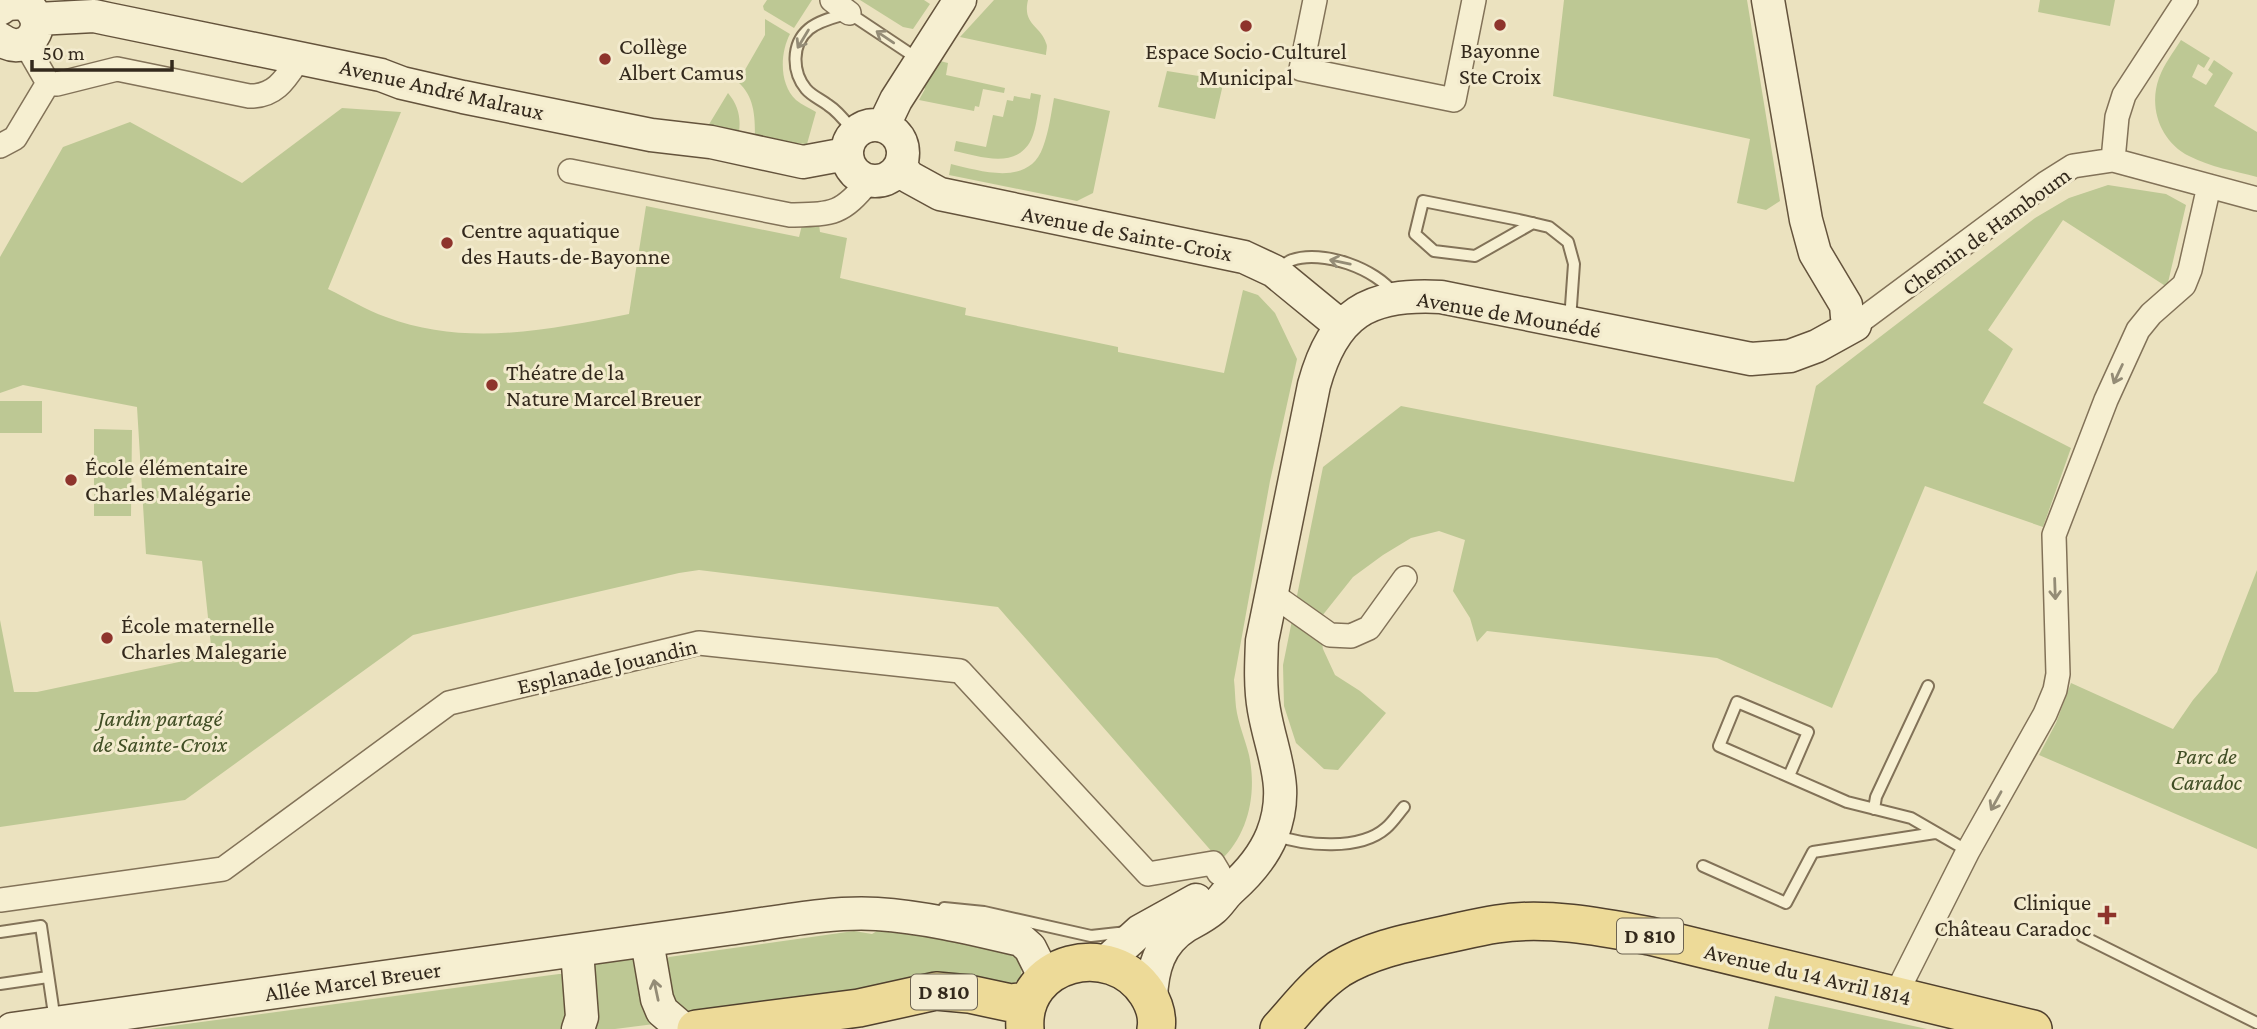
<svg xmlns="http://www.w3.org/2000/svg" width="2257" height="1029" viewBox="0 0 2257 1029" font-family="'Crimson Pro',serif">
<style>
.green{fill:#bdc894}
.lines{fill:none;stroke-linecap:round;stroke-linejoin:round}
.lane-casing{stroke:#827258;stroke-width:14}
.street-casing{stroke:#827258;stroke-width:26}
.secondary-casing{stroke:#64533c;stroke-width:35}
.primary-casing{stroke:#50402d;stroke-width:40}
.lane{stroke:#f6efd1;stroke-width:10}
.street{stroke:#f6efd1;stroke-width:23}
.secondary{stroke:#f6efd1;stroke-width:32}
.primary{stroke:#edda98;stroke-width:37}
.oneway{stroke:#948c76}
.poi-dot{fill:#8e342c;stroke:#f3ebce;stroke-width:2.5}
.labels{text-anchor:middle;dominant-baseline:central;stroke-width:6;stroke-linejoin:round;paint-order:stroke}
.shield{fill:#f3ebce;stroke:#6d6351;stroke-width:2}
.shield-label{font-size:21px;font-weight:bold;fill:#33291c}
.poi-label{font-size:23px;fill:#33291c;stroke:#f3ebce;text-anchor:start}
.street-label{font-size:23px;fill:#33291c;stroke:#f3ebce}
.park-label{font-size:23px;font-style:italic;fill:#404e24;stroke:#f3ebce}
</style>
<rect width="100%" height="100%" fill="#ebe2bf"/>
<path class="green" d="M767 0H812L794 28 764 10 763 6Z
M860 0H924L930 4 913 29 903 27Z
M994 0H1028C1022 25 1041 26 1046 43 1048 46 1046 51 1046 55L960 37Z
M1564 0H1747L1780 201 1766 210 1737 203 1750 139 1553 96Z
M2040 0H2115L2110 26 2038 12Z
M765 19 790 34C780 53 779 84 796 100 802 105 810 108 816 112L807 144 778 142 755 136C755 115 754 96 738 82L765 35Z
M2181 40 2210 58 2204 68 2198 64 2192 77 2206 85 2213 74 2208 70 2214 60 2233 73 2214 106 2257 132V177C2235 171 2210 167 2189 156 2161 142 2148 108 2159 78 2164 64 2173 53 2181 40Z
M940 61 948 63 946 75 1005 88 1004 93 983 89 979 107 975 106 974 111 919 100 925 89 923 86Z
M1167 71 1224 80 1215 119 1158 107Z
M728 93C738 105 741 117 739 132L708 126Z
M1031 93 1041 95C1038 109 1037 127 1031 140 1016 170 979 156 954 151L956 141 986 147 993 115 1003 117 1007 100 1013 101 1014 96 1030 99Z
M1054 98 1110 111 1093 193 1077 201 949 175 951 164C981 171 1029 187 1043 147 1049 131 1051 114 1054 98Z
M342 108 401 112 328 289C347 298 366 310 386 317 466 347 548 330 629 314L646 206 799 237 802 225 819 224 820 232 847 238 840 278 966 308 965 315 1118 347V352L1224 373 1243 290 1258 295 1275 313 1297 359 1270 481 1234 680C1235 689 1235 698 1236 707 1238 723 1245 739 1249 755 1257 793 1249 834 1220 861L998 607 699 570 679 573 413 635 185 800 0 827V620L14 692H37L212 655 202 561 146 554 137 407 23 385 0 393V257L63 147 130 122 242 183Z
M2108 185 2166 194 2186 205 2167 287 2063 220 1988 330 2013 349 1983 403 2071 448 2043 527 1925 486 1832 708 1717 658 1487 631 1477 642 1470 618 1453 591 1465 540 1439 531 1411 538 1383 555 1353 577 1318 621 1323 649 1335 675 1360 691 1386 713 1338 770 1324 769 1296 743 1284 706 1283 665 1323 467 1401 406 1794 482 1816 386 2035 218 2069 198Z
M0 401H42V433H0Z
M94 429 132 430 131 516H94Z
M2257 570V849L2039 755 2056 723 2071 683 2173 729 2193 700 2217 672Z
M885 926 1004 945 1022 961 1021 978 1010 986 685 1020 676 1012 663 962 669 957 854 931 872 934Z
M636 951 662 1023 615 1029H588L586 960Z
M559 974H567L570 979 565 1029H149Z
M1775 996 1927 1029H1768Z"/>
<g class="lines">
<g class="lane-casing">
<path id="lane" d="M854 132C846 122 839 112 828 105 820 99 812 96 806 89 792 72 791 44 809 29 820 20 836 17 849 13L918 59
M1533 223 1475 256 1434 251 1415 234 1423 201 1519 220 1549 227 1568 242 1574 264 1570 320
M1278 269C1282 266 1287 262 1292 260 1322 249 1377 269 1394 294
M1789 776 1808 732 1737 702 1719 746 1847 802 1911 818 1968 851
M1874 809 1876 797 1928 686
M1275 835C1305 846 1360 851 1386 828 1393 822 1398 814 1404 807
M1703 866 1786 903 1813 852 1935 833
M944 908 984 912 1091 936 1127 932
M0 932 41 926 55 1021
M2082 936 2257 1023
M0 984 48 977"/>
</g>
<g class="street-casing">
<path id="street" d="M832 0 849 13
M1315 0 1301 69 1454 100 1474 0
M25 43 48 83 57 84 117 69 249 96C276 97 286 78 300 57
M0 146 15 138 48 83
M2113 160 2117 117 2124 95 2186 0
M570 171 790 215C833 214 841 215 869 181
M1855 325 2046 183 2073 166 2113 160 2257 199
M1272 594 1330 635 1351 636 1369 628 1405 578
M0 900 223 869 449 703 699 643 960 671 1148 874 1213 863 1219 873
M1896 994 1968 851 2045 714 2055 690 2058 674 2054 535 2106 400 2138 330 2151 314 2184 285 2190 270 2209 186"/>
</g>
<g class="secondary-casing">
<path id="secondary" d="M0 9 7 4 23 3C54 22 27 60 0 39
M37 19 94 16 108 19 381 75 402 83 463 97 651 135 711 142 803 162 846 154
M847 153a28 28 0 1 1 56 0a28 28 0 1 1-56 0Z
M884 125 896 100 960 0
M900 166 909 177 940 194 1244 257 1274 271 1341 326
M647 941 657 999 662 1011 683 1029
M577 951 582 1017 578 1029
M1106 962 1140 931 1196 900
M1151 999C1152 969 1159 943 1186 926 1195 921 1205 916 1213 909 1220 903 1224 895 1231 889 1248 874 1263 857 1272 835 1291 787 1272 756 1264 710 1260 688 1261 664 1262 641L1314 385C1334 313 1368 293 1441 297L1751 359 1790 356 1817 346 1855 325 1847 317 1846 305 1815 253 1806 220 1768 0
M12 1029 727 929C774 923 829 911 877 914 925 917 974 929 1021 940L1030 948 1045 978"/>
</g>
<g class="primary-casing">
<path id="primary" d="M696 1029 859 1008 936 991 969 994 1011 1003 1029 1001
M1025 1029C1020 961 1111 938 1147 993 1154 1004 1158 1017 1156 1029
M1279 1029C1298 1008 1315 985 1339 969 1369 951 1401 944 1434 937 1455 933 1476 927 1497 924 1546 916 1602 927 1650 936L2033 1029"/>
</g>
<use href="#lane" class="lane"/>
<use href="#street" class="street"/>
<use href="#secondary" class="secondary"/>
<use href="#primary" class="primary"/>
</g>
<defs><path id="oneway-shaft" d="M-6 0H5M1.5-3L5.5 0L1.5 3" fill="none" stroke-width="1.6" stroke-linecap="round" stroke-linejoin="round" transform="scale(1.75)"/></defs>
<g class="oneway">
<use href="#oneway-shaft" transform="translate(885 37) rotate(-146)"/>
<use href="#oneway-shaft" transform="translate(803 39) rotate(121)"/>
<use href="#oneway-shaft" transform="translate(1340 262) rotate(-168)"/>
<use href="#oneway-shaft" transform="translate(2118 374) rotate(115)"/>
<use href="#oneway-shaft" transform="translate(2055 589) rotate(88)"/>
<use href="#oneway-shaft" transform="translate(1996 801) rotate(119)"/>
<use href="#oneway-shaft" transform="translate(656 990) rotate(-102)"/>
</g>
<g class="poi-dot">
<circle cx="1500" cy="25" r="7"/>
<circle cx="1246" cy="26" r="7"/>
<circle cx="605" cy="59" r="7"/>
<circle cx="447" cy="243" r="7"/>
<circle cx="492" cy="385" r="7"/>
<circle cx="71" cy="480" r="7"/>
<circle cx="107" cy="638" r="7"/>
<path d="M2103.5 904.5h7v7h7v7h-7v7h-7v-7h-7v-7h7z"/>
</g>
<g class="labels">
<g class="shield">
<rect x="1617" y="918.5" width="66" height="35" rx="5"/>
<rect x="911" y="974.5" width="66" height="35" rx="5"/>
</g>
<g class="shield-label">
<text x="1650" y="936">D 810</text>
<text x="944" y="992">D 810</text>
</g>
<g class="poi-label">
<text x="619" y="46">Collège<tspan x="619" dy="26">Albert Camus</tspan></text>
<text x="1500" y="50" text-anchor="middle">Bayonne<tspan x="1500" dy="26">Ste Croix</tspan></text>
<text x="1246" y="51" text-anchor="middle">Espace Socio-Culturel<tspan x="1246" dy="26">Municipal</tspan></text>
<text x="461" y="230">Centre aquatique<tspan x="461" dy="26">des Hauts-de-Bayonne</tspan></text>
<text x="506" y="372">Théatre de la<tspan x="506" dy="26">Nature Marcel Breuer</tspan></text>
<text x="85" y="467">École élémentaire<tspan x="85" dy="26">Charles Malégarie</tspan></text>
<text x="121" y="625">École maternelle<tspan x="121" dy="26">Charles Malegarie</tspan></text>
<text x="2091" y="902" text-anchor="end">Clinique<tspan x="2091" dy="26">Château Caradoc</tspan></text>
</g>
<g class="street-label">
<text transform="translate(442 89) rotate(13)">Avenue André Malraux</text>
<text transform="translate(1986 231) rotate(-36)">Chemin de Hamboum</text>
<text transform="translate(1127 233) rotate(11)">Avenue de Sainte-Croix</text>
<text transform="translate(1509 314) rotate(10)">Avenue de Mounédé</text>
<text transform="translate(607 666) rotate(-13)">Esplanade Jouandin</text>
<text transform="translate(1808 974) rotate(13)">Avenue du 14 Avril 1814</text>
<text transform="translate(353 981) rotate(-8)">Allée Marcel Breuer</text>
</g>
<g class="park-label">
<text x="160" y="718">Jardin partagé<tspan x="160" dy="26">de Sainte-Croix</tspan></text>
<text x="2206" y="756">Parc de<tspan x="2206" dy="26">Caradoc</tspan></text>
</g>
</g>
<path d="M32 60v10h140v-10" fill="none" stroke="#33291c" stroke-width="3.5"/>
<text x="42" y="60" font-size="21" fill="#33291c" stroke="#f3ebce" stroke-width="5" paint-order="stroke">50 m</text>
</svg>
